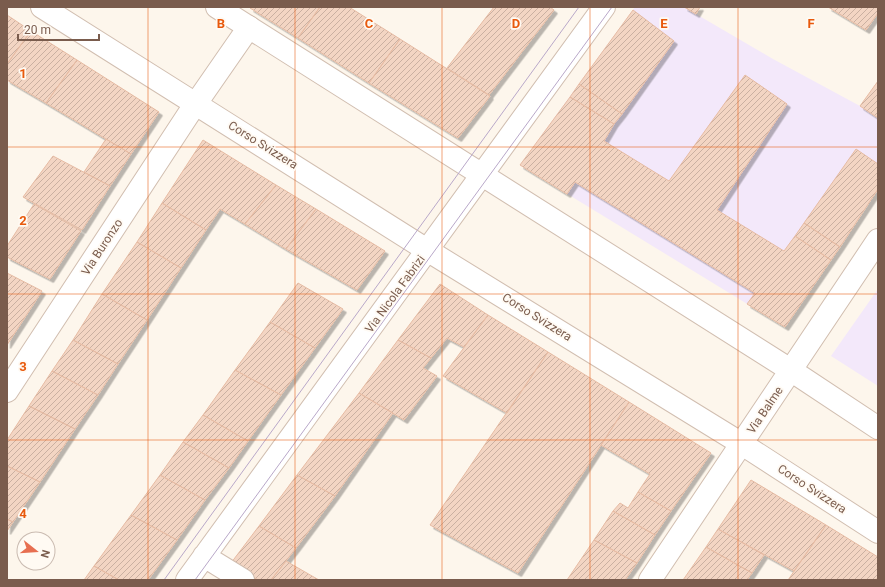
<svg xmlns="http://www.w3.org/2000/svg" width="885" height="587" viewBox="0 0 885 587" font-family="Roboto,sans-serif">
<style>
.education{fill:#f3e8fa}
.building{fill:url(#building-hatch);stroke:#e6bba3;filter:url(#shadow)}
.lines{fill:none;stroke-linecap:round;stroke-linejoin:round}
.minor-casing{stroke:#d1beb0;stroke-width:24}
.tertiary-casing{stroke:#d1beb0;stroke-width:24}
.minor{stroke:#fff;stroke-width:22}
.tertiary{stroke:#fff;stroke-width:22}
.tram{stroke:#b9a8c9;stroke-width:1}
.grid{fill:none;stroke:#e8590c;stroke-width:1;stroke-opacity:0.55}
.labels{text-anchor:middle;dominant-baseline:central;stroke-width:3.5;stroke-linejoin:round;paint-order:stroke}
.street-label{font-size:12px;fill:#7a5c4d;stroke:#fffaf3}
.grid-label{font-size:13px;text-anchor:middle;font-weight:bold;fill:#e8590c;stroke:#fffaf3;stroke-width:3.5;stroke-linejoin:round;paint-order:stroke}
</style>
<defs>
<pattern id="building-hatch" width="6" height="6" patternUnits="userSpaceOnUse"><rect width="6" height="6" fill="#f3d5c3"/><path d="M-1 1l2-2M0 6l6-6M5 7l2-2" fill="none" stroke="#cab0a1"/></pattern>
<filter id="shadow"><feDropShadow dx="3.5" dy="3.5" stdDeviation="0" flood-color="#0004"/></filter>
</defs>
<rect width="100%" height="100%" fill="#fdf6ec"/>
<path class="education" d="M635 7H684L773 59 860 106 878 118V189L785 327 520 165Z
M878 289V386L831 356Z"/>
<path class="building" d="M251 7H320L298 38 250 8Z
M320 7H349L400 39 369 83 298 38Z
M494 7H550L554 10 489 95 447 68Z
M684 7H700L696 14Z
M828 7H878V13L866 30Z
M633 10 674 41 622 114 579 84Z
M7 15 31 31 7 64Z
M31 31 77 60 46 103 7 80V64Z
M400 39 490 96 458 138 369 83Z
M77 60 159 112 131 154 46 103Z
M745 75 787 104 717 210 784 251 795 236 831 260 785 327 747 304 755 293 575 182 567 194 520 165 570 97 614 124 604 141 669 181Z
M878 81V118L860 106Z
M579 84 622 114 614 124 570 97Z
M106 139 131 154 110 186 84 172Z
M203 140 276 185 245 224 220 209 206 230 162 203Z
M856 149 878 164V189L840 247 804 223Z
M53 156 110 186 82 230 23 197Z
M276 185 316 209 286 249 245 224Z
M162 203 206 230 181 268 137 242Z
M34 204 81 231 50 279 7 257V246Z
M316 209 385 251 357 290 286 249Z
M804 223 840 247 831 260 795 236Z
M137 242 181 268 147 320 102 294Z
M7 273 42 291 7 345Z
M298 283 343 309 315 348 270 322Z
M440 284 488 315 464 347 447 338 431 358 398 340Z
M102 294 147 320 118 364 73 340Z
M488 315 548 352 507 413 443 376Z
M270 322 315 348 281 395 235 370Z
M73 340 118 364 98 395 52 371Z
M398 340 431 358 423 368 437 376 404 420 359 393Z
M548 352 629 402 518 573 430 525Z
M235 370 281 395 248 441 203 415Z
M52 371 98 395 75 429 29 406Z
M359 393 393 413 335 496 297 475Z
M629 402 711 453 671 511 638 492 650 474 601 445Z
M29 406 75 429 40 482 7 466V440Z
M203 415 248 441 229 468 183 442Z
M183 442 229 468 205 500 160 475Z
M7 466 40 482 13 522 7 519Z
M160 475 205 500 177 540 131 515Z
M297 475 335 496 296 548 259 526Z
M751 480 826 525 794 571 718 529Z
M638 492 671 511 655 535 613 511 620 503 628 508Z
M613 511 655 535 637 563 594 540Z
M131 515 177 540 148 580H119L94 566Z
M7 519 13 522 7 531Z
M826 525 878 557V577L876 580H788Z
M259 526 296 548 271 580H258L231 563Z
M718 529 764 555 752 573 706 547Z
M594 540 637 563 625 580H567Z
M706 547 752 573 747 580H683Z
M286 561 319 580H271Z
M94 566 119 580H84Z"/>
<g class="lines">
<g class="minor-casing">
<path id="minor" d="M7 391 188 115 249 27
M204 556 243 580
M187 580 604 7
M650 580 878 240"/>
</g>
<g class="tertiary-casing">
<path id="tertiary" d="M42 7 427 250 742 444 878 532
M217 7 792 371 878 428"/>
</g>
<use href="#minor" class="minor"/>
<use href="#tertiary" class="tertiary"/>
<path class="tram" d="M164 580 579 7
M195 580 612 7"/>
</g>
<path class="grid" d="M148 7V580M295 7V580M442 7V580M590 7V580M738 7V580M7 147H878M7 294H878M7 440H878"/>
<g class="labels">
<g class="street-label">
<text transform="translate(263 145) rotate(32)">Corso Svizzera</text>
<text transform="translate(102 247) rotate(-57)">Via Buronzo</text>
<text transform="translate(395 294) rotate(-54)">Via Nicola Fabrizi</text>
<text transform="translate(537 317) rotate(32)">Corso Svizzera</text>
<text transform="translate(765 410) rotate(-56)">Via Balme</text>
<text transform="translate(812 489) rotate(33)">Corso Svizzera</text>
</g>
</g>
<g class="grid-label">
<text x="221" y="28">B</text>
<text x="369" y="28">C</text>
<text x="516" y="28">D</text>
<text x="664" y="28">E</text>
<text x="811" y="28">F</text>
<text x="23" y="78">1</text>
<text x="23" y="225">2</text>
<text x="23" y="371">3</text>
<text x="23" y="518">4</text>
</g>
<rect width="885" height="587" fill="none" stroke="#7a5c4d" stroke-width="16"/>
<g transform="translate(36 551) rotate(107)"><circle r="19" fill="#fffaf3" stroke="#cabbb1"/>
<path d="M0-3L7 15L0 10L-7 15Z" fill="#e76f51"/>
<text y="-6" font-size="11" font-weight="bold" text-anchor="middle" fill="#7a5c4d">N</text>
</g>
<path d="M18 34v6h81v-6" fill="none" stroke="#7a5c4d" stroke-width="2"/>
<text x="24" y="34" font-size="12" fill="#7a5c4d" stroke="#fffaf3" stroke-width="3" paint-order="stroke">20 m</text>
</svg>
